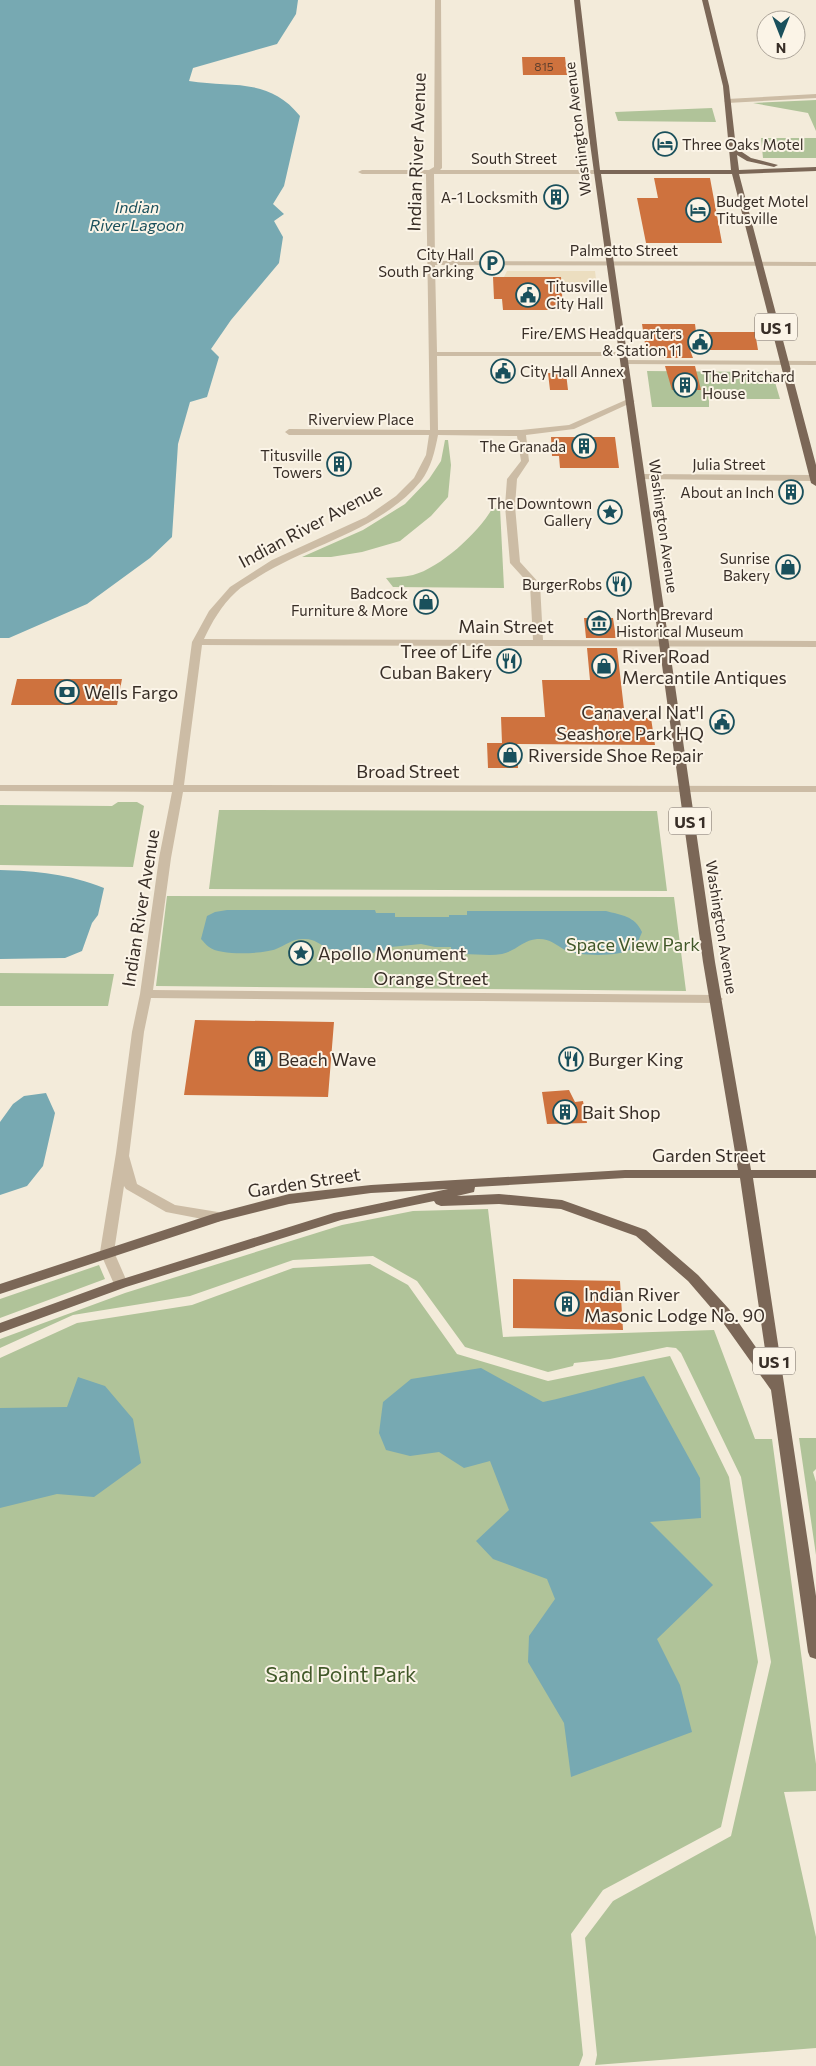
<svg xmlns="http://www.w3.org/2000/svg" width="816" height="2066" viewBox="0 0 816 2066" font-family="Commissioner,sans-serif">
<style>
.green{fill:#b0c399}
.plaza{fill:#ecdec0}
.water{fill:#77a9b2}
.building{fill:#ce723e}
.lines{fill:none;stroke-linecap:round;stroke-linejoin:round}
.minor{fill:#ccbca5;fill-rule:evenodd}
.major{fill:#7b6757;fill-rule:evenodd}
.labels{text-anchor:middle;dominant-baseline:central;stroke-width:4;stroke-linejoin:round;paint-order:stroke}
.far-number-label{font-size:12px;fill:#5e3f2d}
.far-street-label{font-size:15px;fill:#382e27;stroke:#fbf4e7}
.far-poi-label{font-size:15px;fill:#382e27;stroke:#fbf4e7;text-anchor:end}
.far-water-label{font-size:16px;font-style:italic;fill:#1a505c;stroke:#fbf4e7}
.shield{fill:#fbf4e7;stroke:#726961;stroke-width:1}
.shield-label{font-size:16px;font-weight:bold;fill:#382e27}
.street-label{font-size:18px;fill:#382e27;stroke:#fbf4e7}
.poi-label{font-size:18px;fill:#382e27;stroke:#fbf4e7;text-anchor:start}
.park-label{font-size:18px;fill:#415829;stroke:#fbf4e7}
.near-park-label{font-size:21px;fill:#415829;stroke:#fbf4e7}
</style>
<rect width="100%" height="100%" fill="#f3ebda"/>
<path class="green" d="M816 100V131L808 113 753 103Z
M712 108 716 122 618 121 615 112Z
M816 138V158H763L761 138Z
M647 371 772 372 780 399H709V407H652Z
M445 440H448L451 465 448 497 431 516 400 541 362 552 331 557H302L363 530 405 504 429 479 441 461Z
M500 508 504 588 393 587 386 578C394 577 404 577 413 575 440 568 478 533 492 509Z
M118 802H137L144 806 133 867 0 865V805L112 806Z
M219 810 657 811 667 891 209 889Z
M167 896 674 897 686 991 156 986Z
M0 973 114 974 108 1006H0Z
M488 1209 503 1337 714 1330 755 1439H772L816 1764V1791L784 1792 816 1937V2048L595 2065 597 2055 585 1938 613 1901 731 1836 771 1662 741 1477 681 1353 676 1348 667 1347 610 1359 574 1363 573 1366 548 1372 465 1347 417 1281 373 1256 293 1260 190 1296 73 1315 0 1348V1339L125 1293 342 1225 413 1211Z
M370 1264 408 1285 457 1354 548 1381 670 1356 729 1477 758 1662 721 1827 603 1890 571 1934 583 2055 579 2066H0V1358L77 1323 192 1305 293 1268Z
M99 1265 105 1279 0 1318V1299Z
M799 1438H816V1469L813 1472 816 1482V1555Z"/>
<path class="plaza" d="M507 271H595L597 288H561L504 277Z"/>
<path class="water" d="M0 0H298L296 14 277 44 193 68 189 81C232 88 269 77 300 116L284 186 273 204 284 214 274 221 283 237 279 263 231 320 211 349 219 357 207 397 190 402 178 444 172 537 150 558 87 604 9 638H0Z
M0 870C37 871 69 874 104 888L98 915 92 923 82 951 65 958 0 959Z
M227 910H375L376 913H395V917H449V915H467V911H606C621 915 635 916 642 932 639 939 637 947 629 950 616 957 578 956 565 950 555 944 549 938 537 939 523 940 516 951 502 954 490 956 476 954 464 954L462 950H451V947H435L421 944 391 947 390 950 375 951 374 953C360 953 343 955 329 949 320 945 315 939 305 939 293 938 286 945 276 949 263 954 220 956 209 947 206 945 203 941 201 939L207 916 215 912Z
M46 1093 55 1113 43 1166 27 1186 0 1195V1122L13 1104 24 1096Z
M481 1368 543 1402C577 1395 610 1384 644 1376L700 1478 701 1518 650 1522 713 1585 657 1639 680 1685 692 1732 571 1777 564 1723 528 1662 529 1636 555 1599 547 1579 493 1559 476 1541 509 1510 490 1461 464 1468 439 1452 410 1456 386 1450 379 1433 383 1402 411 1379Z
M78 1377 105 1386 133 1419 141 1463 94 1497 57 1494 0 1508V1408L67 1407Z"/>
<path class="building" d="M522 57H565L567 75H523Z
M654 178H710L722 243H646L637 198H658Z
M493 277H561L563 310H503L502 299H494Z
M642 324H695L696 332H755L758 350H690L693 358H663L661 350H646Z
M665 366H695L701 390H672Z
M548 373H566L568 390H550Z
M551 437H615L619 468H560L559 456H552Z
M584 618H613L616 638H586Z
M587 648H617L625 718H651L655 745 517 744 518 768H488L487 743H502L501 717H545L542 680H590Z
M17 679H122L117 705H11Z
M195 1020 334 1022 328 1097 184 1095Z
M569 1090 575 1102 583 1101 587 1123 547 1124 542 1092Z
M513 1279 620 1281 623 1330 513 1328Z"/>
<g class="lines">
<path class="minor" d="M435 0H441L442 168 440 170H597L601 172 597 174H434L435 261 816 262V266L435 265 437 352H624L628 354 624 356H437L438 430H521L569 425 628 399 635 401 574 429 526 435 529 461 517 479 515 506 520 562 540 584 543 640 816 641V647L202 645 184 785 816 786V792H183L171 858 153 990 717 995 723 999 717 1003 151 998 144 1032 129 1156 137 1184 175 1205 218 1212 223 1214 225 1217 223 1220 218 1222 166 1212 126 1189 124 1186 114 1252 128 1284 126 1287H116L114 1284 100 1252 116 1153 132 1032 140 994 159 858 172 792 0 791V785H173L192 642 209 611 230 587 272 560 366 517 396 496 414 478 426 455 429 435H289L285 432 289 429 430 430 426 174H362L358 172 362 170H429L434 167ZM438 435 517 436 521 461 507 479 505 506 510 563 530 585 533 640 204 639C212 622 221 606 236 592 242 586 251 582 258 577 310 544 380 531 421 481 431 468 435 451 438 435Z
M816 94V98L727 103 724 101 727 99Z
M622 360 816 361V365L625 364 621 362Z
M641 474 816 475V481L638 479 636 477Z"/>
<path class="major" d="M574 0H580L600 170H731L723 86 702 0H708L729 86 736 148 751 158 778 165 774 167 747 161 737 155 739 170 816 167V171L739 174 816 465V486L811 483 732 174H601L715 962 751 1170H816V1178H753L816 1596V1659L810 1657 808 1652 771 1390 719 1317 688 1281 636 1236 561 1209 499 1204 441 1206 436 1204 434 1201 341 1220 126 1287 0 1333V1323L116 1281 334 1213 448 1189 371 1193 289 1204 221 1221 0 1294V1284L213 1214 289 1194 371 1185 625 1170H738L703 962 589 136ZM625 1178H740L767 1363 729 1309 698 1275 646 1230 562 1200 499 1194 457 1196 474 1192 475 1187Z"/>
</g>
<defs>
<g id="hotel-ring" transform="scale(1.25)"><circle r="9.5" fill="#fbf4e7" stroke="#1a505c" stroke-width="1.5"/><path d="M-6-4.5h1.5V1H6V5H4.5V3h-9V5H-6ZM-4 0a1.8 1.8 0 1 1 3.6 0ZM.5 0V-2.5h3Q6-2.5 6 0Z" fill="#1a505c"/></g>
<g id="building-ring" transform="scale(1.25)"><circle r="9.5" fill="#fbf4e7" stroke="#1a505c" stroke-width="1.5"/><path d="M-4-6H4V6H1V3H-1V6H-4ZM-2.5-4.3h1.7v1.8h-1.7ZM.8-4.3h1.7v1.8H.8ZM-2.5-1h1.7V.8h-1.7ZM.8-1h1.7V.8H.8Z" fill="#1a505c"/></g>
<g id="parking-ring" transform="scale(1.25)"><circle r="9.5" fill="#fbf4e7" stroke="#1a505c" stroke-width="1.5"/><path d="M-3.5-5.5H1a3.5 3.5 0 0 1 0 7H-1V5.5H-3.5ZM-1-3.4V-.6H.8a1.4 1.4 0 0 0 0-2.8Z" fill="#1a505c"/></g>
<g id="civic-ring" transform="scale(1.25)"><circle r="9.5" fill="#fbf4e7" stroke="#1a505c" stroke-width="1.5"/><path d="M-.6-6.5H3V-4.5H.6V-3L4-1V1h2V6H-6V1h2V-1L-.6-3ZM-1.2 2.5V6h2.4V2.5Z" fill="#1a505c"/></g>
<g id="sight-ring" transform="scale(1.25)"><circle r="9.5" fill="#fbf4e7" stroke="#1a505c" stroke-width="1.5"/><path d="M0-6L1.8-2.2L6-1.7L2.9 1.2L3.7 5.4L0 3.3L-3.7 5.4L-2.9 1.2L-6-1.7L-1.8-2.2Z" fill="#1a505c"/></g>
<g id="shop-ring" transform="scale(1.25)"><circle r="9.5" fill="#fbf4e7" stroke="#1a505c" stroke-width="1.5"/><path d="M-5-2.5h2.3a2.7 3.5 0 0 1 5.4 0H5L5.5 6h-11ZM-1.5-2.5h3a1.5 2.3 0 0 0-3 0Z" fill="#1a505c"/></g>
<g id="restaurant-ring" transform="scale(1.25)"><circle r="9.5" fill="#fbf4e7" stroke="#1a505c" stroke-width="1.5"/><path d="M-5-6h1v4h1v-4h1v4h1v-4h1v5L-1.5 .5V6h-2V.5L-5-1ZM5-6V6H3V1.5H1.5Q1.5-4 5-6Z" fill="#1a505c"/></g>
<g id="museum-ring" transform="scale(1.25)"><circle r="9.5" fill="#fbf4e7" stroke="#1a505c" stroke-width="1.5"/><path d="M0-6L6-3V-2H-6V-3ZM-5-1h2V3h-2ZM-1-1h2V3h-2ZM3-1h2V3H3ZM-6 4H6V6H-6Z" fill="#1a505c"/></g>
<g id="bank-ring" transform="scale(1.25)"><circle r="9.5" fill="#fbf4e7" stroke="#1a505c" stroke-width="1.5"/><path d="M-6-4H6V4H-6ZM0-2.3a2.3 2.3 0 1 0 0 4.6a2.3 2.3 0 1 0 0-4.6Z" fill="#1a505c"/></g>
</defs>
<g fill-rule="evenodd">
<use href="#hotel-ring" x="665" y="144"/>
<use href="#building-ring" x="556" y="197"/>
<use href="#hotel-ring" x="698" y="210"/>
<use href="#parking-ring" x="492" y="263"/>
<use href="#civic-ring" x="528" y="295"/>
<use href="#civic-ring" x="700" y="342"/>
<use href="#civic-ring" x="503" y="371"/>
<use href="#building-ring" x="685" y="385"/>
<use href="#building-ring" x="584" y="446"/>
<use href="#building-ring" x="339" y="464"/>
<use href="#building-ring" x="791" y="492"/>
<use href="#sight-ring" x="610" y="512"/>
<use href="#shop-ring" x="788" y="567"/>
<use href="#restaurant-ring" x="619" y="584"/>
<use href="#shop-ring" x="426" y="602"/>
<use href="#museum-ring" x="599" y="623"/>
<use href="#restaurant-ring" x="509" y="661"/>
<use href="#shop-ring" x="604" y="666"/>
<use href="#bank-ring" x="67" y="692"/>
<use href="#civic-ring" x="722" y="722"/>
<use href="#shop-ring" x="510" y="755"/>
<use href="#sight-ring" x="301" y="953"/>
<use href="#building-ring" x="260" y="1059"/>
<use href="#restaurant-ring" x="571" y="1059"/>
<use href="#building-ring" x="565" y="1112"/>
<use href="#building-ring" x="567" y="1304"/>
</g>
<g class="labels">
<g class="far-number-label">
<text x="544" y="66">815</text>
</g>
<g class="far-street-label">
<text transform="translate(577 129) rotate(-97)">Washington Avenue</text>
<text x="514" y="158">South Street</text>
<text x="624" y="250">Palmetto Street</text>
<text x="361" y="419">Riverview Place</text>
<text x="729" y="464">Julia Street</text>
<text transform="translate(664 526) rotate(82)">Washington Avenue</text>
<text transform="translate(722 927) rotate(81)">Washington Avenue</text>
</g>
<g class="far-poi-label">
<text x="682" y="144" text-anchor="start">Three Oaks Motel</text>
<text x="538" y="197">A-1 Locksmith</text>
<text x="716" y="201" text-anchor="start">Budget Motel<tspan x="716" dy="17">Titusville</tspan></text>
<text x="474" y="254">City Hall<tspan x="474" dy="17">South Parking</tspan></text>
<text x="546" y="286" text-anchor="start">Titusville<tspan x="546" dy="17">City Hall</tspan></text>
<text x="682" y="333">Fire/EMS Headquarters<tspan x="682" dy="17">&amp; Station 11</tspan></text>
<text x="520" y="371" text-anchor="start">City Hall Annex</text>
<text x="702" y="376" text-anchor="start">The Pritchard<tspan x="702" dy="17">House</tspan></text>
<text x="566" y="446">The Granada</text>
<text x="322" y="455">Titusville<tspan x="322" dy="17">Towers</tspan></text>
<text x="774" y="492">About an Inch</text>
<text x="592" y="503">The Downtown<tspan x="592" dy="17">Gallery</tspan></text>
<text x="770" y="558">Sunrise<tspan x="770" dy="17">Bakery</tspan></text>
<text x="602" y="584">BurgerRobs</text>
<text x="408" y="593">Badcock<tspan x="408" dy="17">Furniture &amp; More</tspan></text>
<text x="616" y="614" text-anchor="start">North Brevard<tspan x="616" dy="17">Historical Museum</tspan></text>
</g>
<g class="far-water-label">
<text x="137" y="206">Indian<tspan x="137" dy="18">River Lagoon</tspan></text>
</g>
<g class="shield">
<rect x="755" y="313.5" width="42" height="27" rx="4"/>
<rect x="669" y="807.5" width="42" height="27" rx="4"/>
<rect x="753" y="1347.5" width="42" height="27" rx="4"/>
</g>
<g class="shield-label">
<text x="776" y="327">US 1</text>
<text x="690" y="821">US 1</text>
<text x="774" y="1361">US 1</text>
</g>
<g class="street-label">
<text transform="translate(416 152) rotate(-88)">Indian River Avenue</text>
<text transform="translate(310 525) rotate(-28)">Indian River Avenue</text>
<text x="506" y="626">Main Street</text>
<text x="408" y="771">Broad Street</text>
<text transform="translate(140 908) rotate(-81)">Indian River Avenue</text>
<text x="431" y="978">Orange Street</text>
<text x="709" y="1155">Garden Street</text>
<text transform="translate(304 1182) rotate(-9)">Garden Street</text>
</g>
<g class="poi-label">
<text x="492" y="651" text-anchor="end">Tree of Life<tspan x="492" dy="21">Cuban Bakery</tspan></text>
<text x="622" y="656">River Road<tspan x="622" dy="21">Mercantile Antiques</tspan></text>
<text x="84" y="692">Wells Fargo</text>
<text x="704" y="712" text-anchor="end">Canaveral Nat'l<tspan x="704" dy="21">Seashore Park HQ</tspan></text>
<text x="528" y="755">Riverside Shoe Repair</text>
<text x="318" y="953">Apollo Monument</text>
<text x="278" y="1059">Beach Wave</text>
<text x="588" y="1059">Burger King</text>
<text x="582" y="1112">Bait Shop</text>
<text x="584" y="1294">Indian River<tspan x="584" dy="21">Masonic Lodge No. 90</tspan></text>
</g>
<g class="park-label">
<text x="633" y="944">Space View Park</text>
</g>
<g class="near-park-label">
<text x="341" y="1673">Sand Point Park</text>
</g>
</g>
<g transform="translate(781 35) rotate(180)"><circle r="24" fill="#fbf4e7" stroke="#ada59a"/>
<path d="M0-4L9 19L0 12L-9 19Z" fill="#1a505c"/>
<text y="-8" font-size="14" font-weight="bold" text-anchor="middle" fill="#382e27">N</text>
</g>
</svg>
